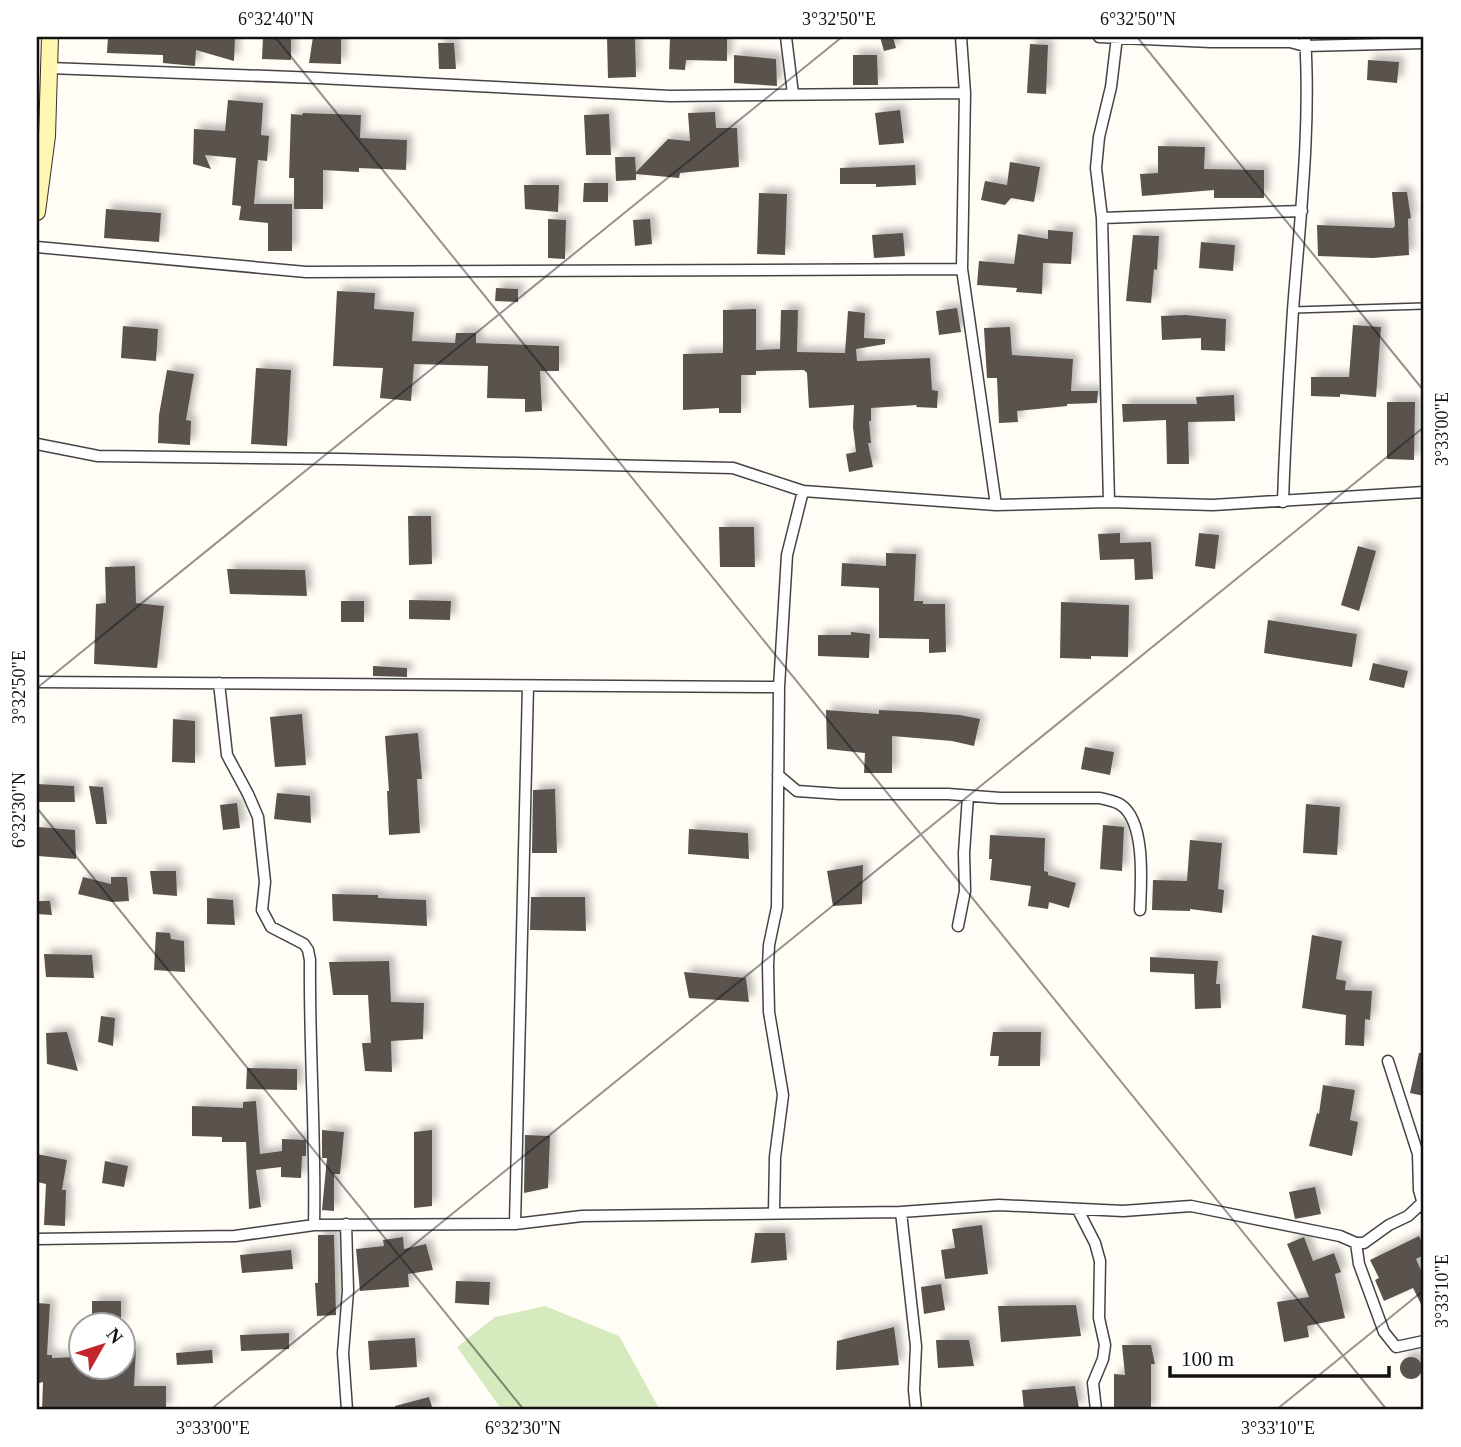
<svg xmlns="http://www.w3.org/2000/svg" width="1461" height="1447" viewBox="0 0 1461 1447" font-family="Georgia,serif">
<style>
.green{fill:#d5ebbd}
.building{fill:#5a524d;filter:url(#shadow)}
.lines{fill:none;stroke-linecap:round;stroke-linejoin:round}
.lane-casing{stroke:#444;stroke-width:8}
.street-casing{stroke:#444;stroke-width:13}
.secondary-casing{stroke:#333;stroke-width:18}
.lane{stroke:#fff;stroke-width:5}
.street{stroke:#fff;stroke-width:10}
.secondary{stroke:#fff6b0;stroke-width:16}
.ticks{fill:none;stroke:#111;stroke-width:2;stroke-opacity:0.45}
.neatline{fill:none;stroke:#111;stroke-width:2.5}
.ticks-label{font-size:18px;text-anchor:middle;fill:#111}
</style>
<defs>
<filter id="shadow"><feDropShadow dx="5.5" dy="-5.5" stdDeviation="3.5" flood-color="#0004"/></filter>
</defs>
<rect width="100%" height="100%" fill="#fffdf5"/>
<path class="green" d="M545 1306 619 1336 660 1410H502L457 1347 495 1317Z"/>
<path class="building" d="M108 37H235L234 61 196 50 195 66 163 63V55L107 53Z
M263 37H291V60L262 59Z
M313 37H341V64L309 63Z
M607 37H635L636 77 608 78Z
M670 37H727V61L686 60 685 70 669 69Z
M880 37H893L896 48 884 51Z
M438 43H454L456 69H439Z
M1030 44 1048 45 1046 94 1027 93Z
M734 55 776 59 777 86 734 83Z
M853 55H877L878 85H853Z
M1368 60 1399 62 1397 83 1367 80Z
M228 100 263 103 261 135 269 136 267 161 258 160 254 204H292V251H268V223L239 220 241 206 232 205 236 158 205 155 211 169 193 164 194 129 225 131Z
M900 110 904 143 879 145 875 113Z
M715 112 716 128H737L739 167 680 173 679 178 636 174V180L616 181 615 157H635L636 172 668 139 690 141 688 113Z
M303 113 361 115 360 138 407 140 406 170 359 168V172L323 170V209H294V178H289L291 114 302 115Z
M609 114 611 155H586L584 115Z
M1158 146 1205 147 1204 169 1264 170V198H1214V190L1142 196 1140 174 1158 173Z
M1010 162 1040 167 1034 202 1011 198 1005 205 981 200 985 181 1007 185Z
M915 165 916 185 876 187V184H840V168Z
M584 183H608V202H583Z
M524 185H559L558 212 525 209Z
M1392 192H1407L1411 218 1408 219 1409 255 1373 258 1318 256 1317 225 1393 228 1395 226Z
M759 193 787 194 785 255 757 254Z
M106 209 161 213 159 242 104 238Z
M548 219 566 220 565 259 548 258Z
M650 219 652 244 635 246 633 220Z
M1048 230 1073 232 1071 264 1043 263 1042 294 1016 292 1017 288 977 285 979 261 1014 264 1018 234 1048 239Z
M903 233 905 256 874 258 872 235Z
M1133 235 1159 236 1157 270 1154 269 1151 303 1126 301Z
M1201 242 1235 245 1233 271 1199 268Z
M496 288 518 289V302L495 301Z
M337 291 375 293 374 309 414 312 412 341 455 343 456 333H476V343L559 346V371H540L542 411 525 412V399L487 398 488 366 414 364 411 401 380 398 383 368 333 366Z
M957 308 961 332 939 335 936 311Z
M756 309V350L780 349 781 310H798L797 352 845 353 848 311 865 313 864 338 885 339V344L856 349 857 361 930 358 932 390 938 391 937 408 916 407 917 405 871 408V421H869L871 443H868L873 467 849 472 846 454 856 452 853 427 854 405 809 408 807 373 804 370 756 371V375H741V413H719V408L683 410V354L723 353V310Z
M1186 315 1226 319 1225 351 1201 350V338L1162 340 1161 316Z
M1353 325 1381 327 1376 397 1340 394V397L1311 396V377H1349Z
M123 326 158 329 156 361 121 358Z
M1010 327 1012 355 1073 359 1071 391H1098L1097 403 1067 404V406L1017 411 1018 422 999 423 997 378H987L984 328Z
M256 368 291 370 287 446 251 444Z
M167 370 194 374 186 420 191 421 190 445 158 443 159 415Z
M1234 395 1235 421 1188 422 1189 464H1167L1166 420 1123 422 1122 404H1197L1196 397Z
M1387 402H1415L1414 460 1387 459Z
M408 516H431L432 564 409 565Z
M719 527H754L755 567H720Z
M1120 533V543L1151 542 1153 579 1135 580 1134 559 1100 560 1098 534Z
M1199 533 1219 535 1215 569 1195 566Z
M1358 546 1376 551 1359 611 1341 605Z
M886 553 916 554 914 601H923V604H945L946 652 929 653V639L879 638V588L841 586 842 563 886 566Z
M135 566 136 603 164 606 157 668 94 664 96 604 106 603 105 567Z
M227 569 305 570 307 596 230 594Z
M409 600 451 601 450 620 409 619Z
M341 601H364V622H341Z
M1061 602 1129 605 1128 657 1091 656V659L1060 658Z
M1268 620 1357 634 1352 667 1264 653Z
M851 632 870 634 869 658 818 656V635H851Z
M1373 663 1408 671 1404 688 1369 680Z
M373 666 407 668V677L373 676Z
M826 710 879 714V710L921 712 960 715 980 719 974 746 952 741 892 736V773H864L865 753 827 749Z
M302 714 306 765 275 767 270 717Z
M173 719 195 721V763L172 762Z
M418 733 422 779H417L420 833 389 835 387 791H389L385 736Z
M1085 747 1114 752 1110 775 1081 769Z
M37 784 74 786 75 802H37Z
M89 786 103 787 107 824H96Z
M555 789 557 853H532L533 790Z
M277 793 310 796 311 823 274 819Z
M237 803 240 828 223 830 220 805Z
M1306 804 1340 807 1337 855 1303 853Z
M1103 825 1124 827 1122 871 1100 869Z
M38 827 75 830 76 859 38 856Z
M689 829 748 833 749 859 688 854Z
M990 835 1045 838 1044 871 1048 872V875L1076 883 1069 908 1049 902 1048 909 1028 906 1031 886 990 880 992 859H989Z
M1190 840 1222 843 1218 889 1224 890 1222 913 1190 909V911L1152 910 1153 880 1187 881Z
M863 865 862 904 833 906 827 871Z
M150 871H176L177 896 153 894Z
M83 877 111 884V877H127L129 901 112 902 78 894Z
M332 894 378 895V898L426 900 427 926 333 921Z
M531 897H585L586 931 530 930Z
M207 898 233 900 235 925 207 924Z
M37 901H50L52 915 37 914Z
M156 932 170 933 171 939 184 941 185 972 154 970Z
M1312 935 1342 941 1336 979 1346 981 1345 990 1372 991 1370 1020 1365 1019 1364 1046 1345 1045 1346 1015 1302 1008Z
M44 954 92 955 94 978 46 977Z
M1150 957 1218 961 1216 984H1220L1221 1008 1195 1009 1194 974 1150 972Z
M389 961 391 1002 424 1003 423 1039 391 1041 392 1072 365 1071 362 1043H371L368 995H333L329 962Z
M684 972 746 978 749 1002 689 998Z
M101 1016 115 1018 113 1046 98 1042Z
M67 1032 78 1071 47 1064 46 1033Z
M993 1032H1041L1040 1066H998L999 1056H990Z
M1419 1053H1424V1096L1410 1093Z
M247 1068 297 1069V1090L246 1089Z
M1323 1085 1355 1090 1350 1120 1358 1122 1352 1156 1309 1146 1317 1113 1319 1114Z
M256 1101 260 1154 282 1151V1139L306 1140V1156H302L301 1178 281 1177V1167L256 1170 261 1207 249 1209 246 1142H222V1137L192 1136V1106L243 1108V1102Z
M322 1130 344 1132 340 1174H334V1211L322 1210 327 1158H322Z
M432 1130V1206L414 1208V1132Z
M525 1135 550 1136 548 1188 524 1193Z
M37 1154 67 1160 62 1190H66L65 1226 44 1225 46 1184 37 1182Z
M105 1161 128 1166 124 1187 102 1183Z
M1315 1187 1321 1214 1295 1219 1289 1192Z
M982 1225 988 1274 945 1279 941 1250 955 1248 952 1229Z
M755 1233H785L787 1260 751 1263Z
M318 1235H334L336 1315 317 1316 315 1283H318Z
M1419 1236 1424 1246V1255L1416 1259 1424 1277V1310L1413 1288 1384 1301 1375 1280 1379 1278 1370 1260Z
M403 1237 404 1249 426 1244 433 1270 408 1274 409 1287 360 1291 356 1249 384 1246 383 1240Z
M1304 1237 1313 1261 1334 1253 1341 1272 1335 1274 1345 1318 1307 1326 1309 1337 1284 1342 1277 1302 1309 1297 1287 1244Z
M291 1250 293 1269 242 1273 240 1255Z
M456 1281 490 1282 489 1305 455 1303Z
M941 1284 945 1310 924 1314 921 1287Z
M92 1301H121V1325H92Z
M37 1303 50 1304 47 1355H52V1358L75 1357V1367H122V1349H136L134 1386H166V1410H42L43 1382 39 1383 37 1371Z
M1076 1305 1081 1336 1001 1342 998 1306Z
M894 1327 899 1365 836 1370 837 1341Z
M289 1333V1349L241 1351 240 1335Z
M415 1338 417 1367 370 1370 368 1341Z
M936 1340H969L974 1366 938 1368Z
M1122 1345H1151L1155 1364H1151V1410H1114V1374L1125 1375Z
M212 1350 213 1363 177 1365 176 1353Z
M1400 1368a11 11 0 1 1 22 0a11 11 0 1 1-22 0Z
M1075 1386 1079 1408 1024 1410 1022 1390Z
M429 1397 433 1410H396L395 1406Z"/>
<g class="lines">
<g class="lane-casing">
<path id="lane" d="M1293 310 1424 306"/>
</g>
<g class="street-casing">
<path id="street" d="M786 37 793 94
M961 37 965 93 962 269 996 505
M1099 37 1211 42H1290L1305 46 1424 43
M49 68 318 78 670 96 965 93
M1102 218 1302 211
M37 247 306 272 962 269
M37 444 98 456 340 459 733 468 803 491 996 505 1109 502 1213 505 1424 492
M1109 502 1102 218 1096 168 1099 137 1111 87 1117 37
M1283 502C1285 438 1289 374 1293 310 1300 219 1311 128 1305 37
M37 682 779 687
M219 683 227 755 248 794 258 817 265 882 262 910 271 927 304 944 308 950 310 960C309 1049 316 1137 314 1225
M778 775 797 791 840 794H948L1000 798H1100C1107 800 1115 801 1121 805 1146 822 1141 884 1140 910
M958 926 965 891 964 853 968 796
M1388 1061 1418 1154 1419 1190 1424 1208
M1078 1210 1095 1243 1100 1261 1099 1318 1105 1345 1103 1359 1093 1383 1096 1410
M774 1212 775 1157 783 1095 769 1012 768 966 769 945 777 907 779 687 787 555 803 491
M901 1212 916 1346 914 1390 916 1410
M346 1224 348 1291 343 1353 347 1410
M515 1224 528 686
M37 1239 235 1236 314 1225 515 1224 582 1216 901 1212 999 1205 1123 1211 1191 1206 1340 1236 1356 1243H1364L1389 1225 1408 1216 1422 1203
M1356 1243 1359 1264 1384 1332 1396 1347 1424 1341"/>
</g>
<g class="secondary-casing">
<path id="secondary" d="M37 212 47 136 50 37"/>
</g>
<use href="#lane" class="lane"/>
<use href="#street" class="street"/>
<use href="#secondary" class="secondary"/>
</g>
<path class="ticks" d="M275 37 1387 1410M1137 37 1424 391M37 688 842 37M37 808 524 1410M210 1410 1424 427M1276 1410 1424 1290"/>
<rect width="1461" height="1447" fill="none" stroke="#ffffff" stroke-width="77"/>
<g transform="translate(102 1346) rotate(51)"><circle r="33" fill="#ffffff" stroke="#a0a0a0" stroke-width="2"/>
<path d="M0-5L12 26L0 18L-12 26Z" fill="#c4262e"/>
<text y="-10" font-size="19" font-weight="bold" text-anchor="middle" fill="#111111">N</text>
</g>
<path d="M1170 1366v10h219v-10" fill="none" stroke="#111111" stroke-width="3.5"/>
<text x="1181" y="1366" font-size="21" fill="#111111" stroke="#ffffff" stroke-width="5" paint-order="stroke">100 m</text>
<rect x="38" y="38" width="1384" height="1370" class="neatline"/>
<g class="ticks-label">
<text x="276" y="25">6°32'40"N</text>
<text x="839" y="25">3°32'50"E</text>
<text x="1138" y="25">6°32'50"N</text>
<text transform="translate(1442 429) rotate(-90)" y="6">3°33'00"E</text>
<text transform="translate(19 687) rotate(-90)" y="6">3°32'50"E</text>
<text transform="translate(19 810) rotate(-90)" y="6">6°32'30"N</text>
<text transform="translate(1442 1291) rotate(-90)" y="6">3°33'10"E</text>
<text x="213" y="1434">3°33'00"E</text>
<text x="523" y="1434">6°32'30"N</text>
<text x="1278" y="1434">3°33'10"E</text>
</g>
</svg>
